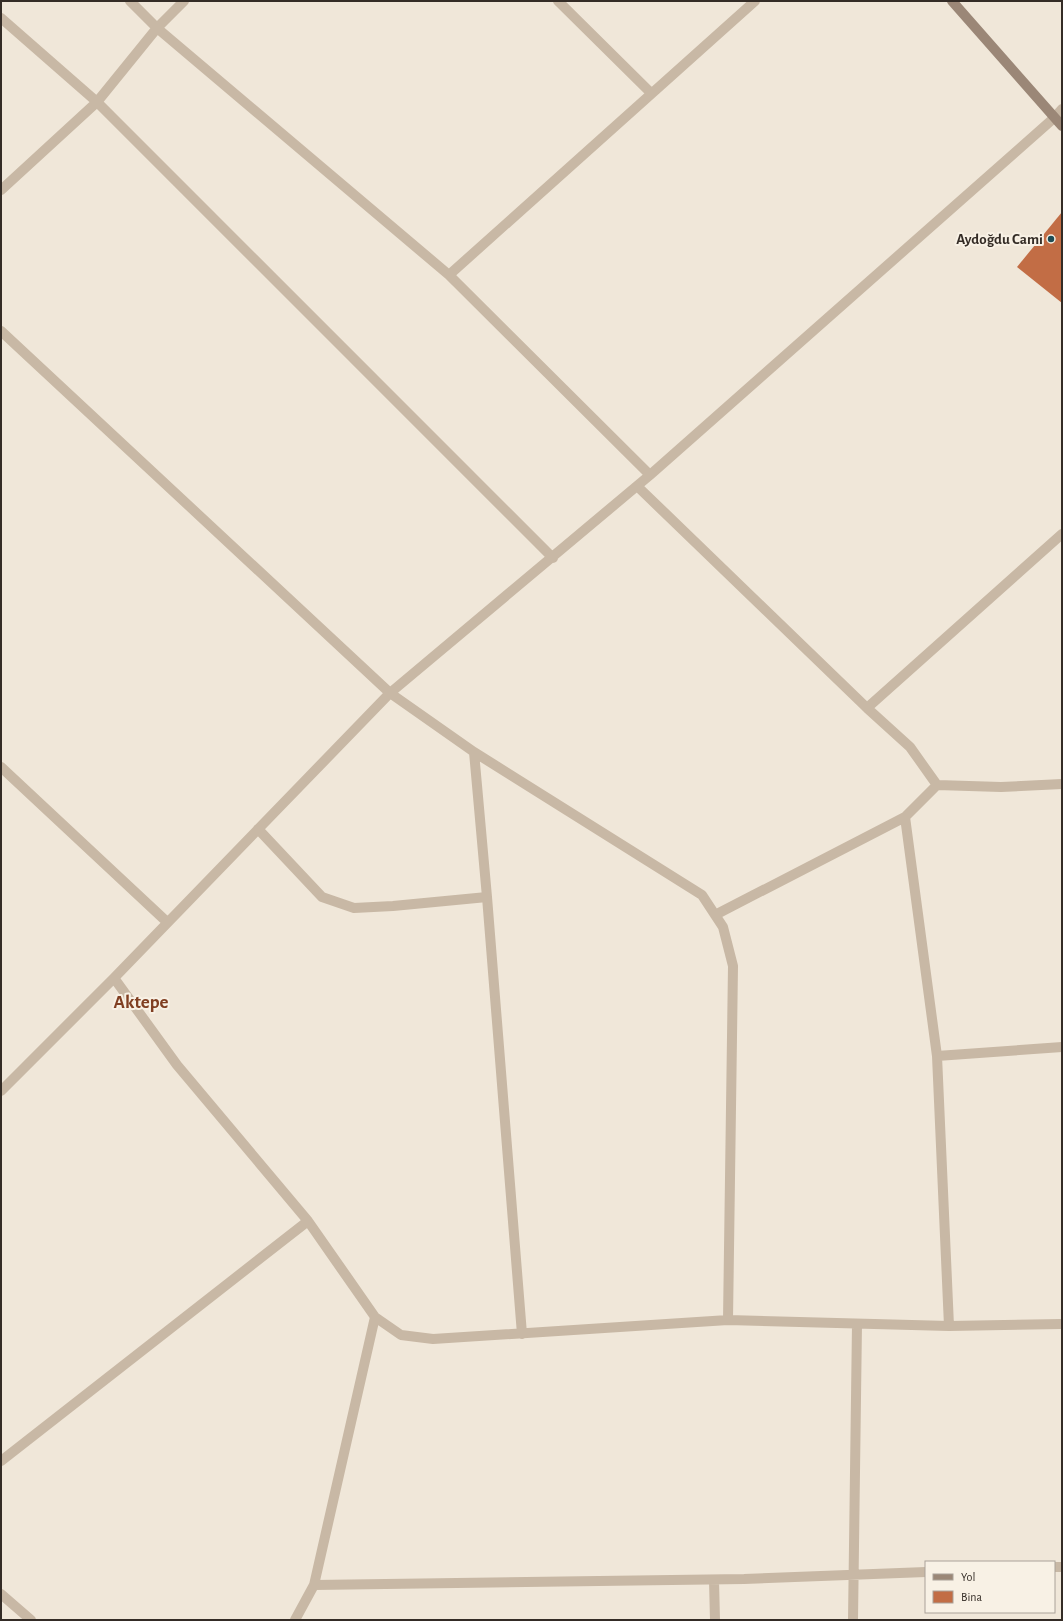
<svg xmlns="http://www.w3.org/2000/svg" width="1063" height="1621" viewBox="0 0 1063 1621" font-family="'Alegreya Sans',sans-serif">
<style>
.building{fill:#c26d45}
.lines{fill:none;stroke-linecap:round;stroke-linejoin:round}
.street{stroke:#c8b8a5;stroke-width:10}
.secondary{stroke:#9b8777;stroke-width:10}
.poi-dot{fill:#1d4c54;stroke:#f8f1e5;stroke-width:1.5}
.labels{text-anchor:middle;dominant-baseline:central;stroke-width:4;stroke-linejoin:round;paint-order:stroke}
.poi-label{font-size:15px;font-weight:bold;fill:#342c26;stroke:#f8f1e5;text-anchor:end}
.district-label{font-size:19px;font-weight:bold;fill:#803f22;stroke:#f8f1e5}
</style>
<rect width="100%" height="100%" fill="#f0e7d9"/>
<path class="building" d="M1062 212V303L1017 267Z"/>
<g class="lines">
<path class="street" d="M130 1 157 28 449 275 650 475
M558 1 651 93
M1 18 97 102 553 558
M1 190 97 102 157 28 184 1
M449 275 755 1
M1 331 390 693 474 752 702 895 723 927 733 966 728 1320
M637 486 867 708 910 747 937 785 1001 787 1062 784
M867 708 1062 534
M474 752 487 897 522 1334
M1 767 167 922
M905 817 937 1056 949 1326
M258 829 322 897 354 908 393 906 487 897
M715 915 905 817 937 785
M937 1056 1062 1047
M1 1091 114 978
M375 1317 401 1335 433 1339 728 1320 949 1326 1062 1324
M1 1461 308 1221
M1054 1567H1062
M714 1580 715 1620
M314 1585 744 1579 926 1572
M1 1594 31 1620
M295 1620 314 1585 375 1317 308 1221 177 1065 114 978 390 693 650 475 1054 118 1062 109
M853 1620 857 1324"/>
<path class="secondary" d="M952 1 1062 126"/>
</g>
<circle class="poi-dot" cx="1051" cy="239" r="4"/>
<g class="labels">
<g class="poi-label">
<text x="1043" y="239">Aydoğdu Cami</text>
</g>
<g class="district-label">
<text x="141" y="1002">Aktepe</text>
</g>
</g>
<rect width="1063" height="1621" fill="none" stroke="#342c26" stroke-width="4"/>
<rect x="925" y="1561" width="130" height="52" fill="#f8f1e5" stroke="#aaa299"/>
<rect x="933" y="1574" width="20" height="6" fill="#9b8777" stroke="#aaa299"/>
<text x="961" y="1581" font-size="12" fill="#342c26">Yol</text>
<rect x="933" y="1591" width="20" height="12" fill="#c26d45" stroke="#aaa299"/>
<text x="961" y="1601" font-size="12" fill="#342c26">Bina</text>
</svg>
